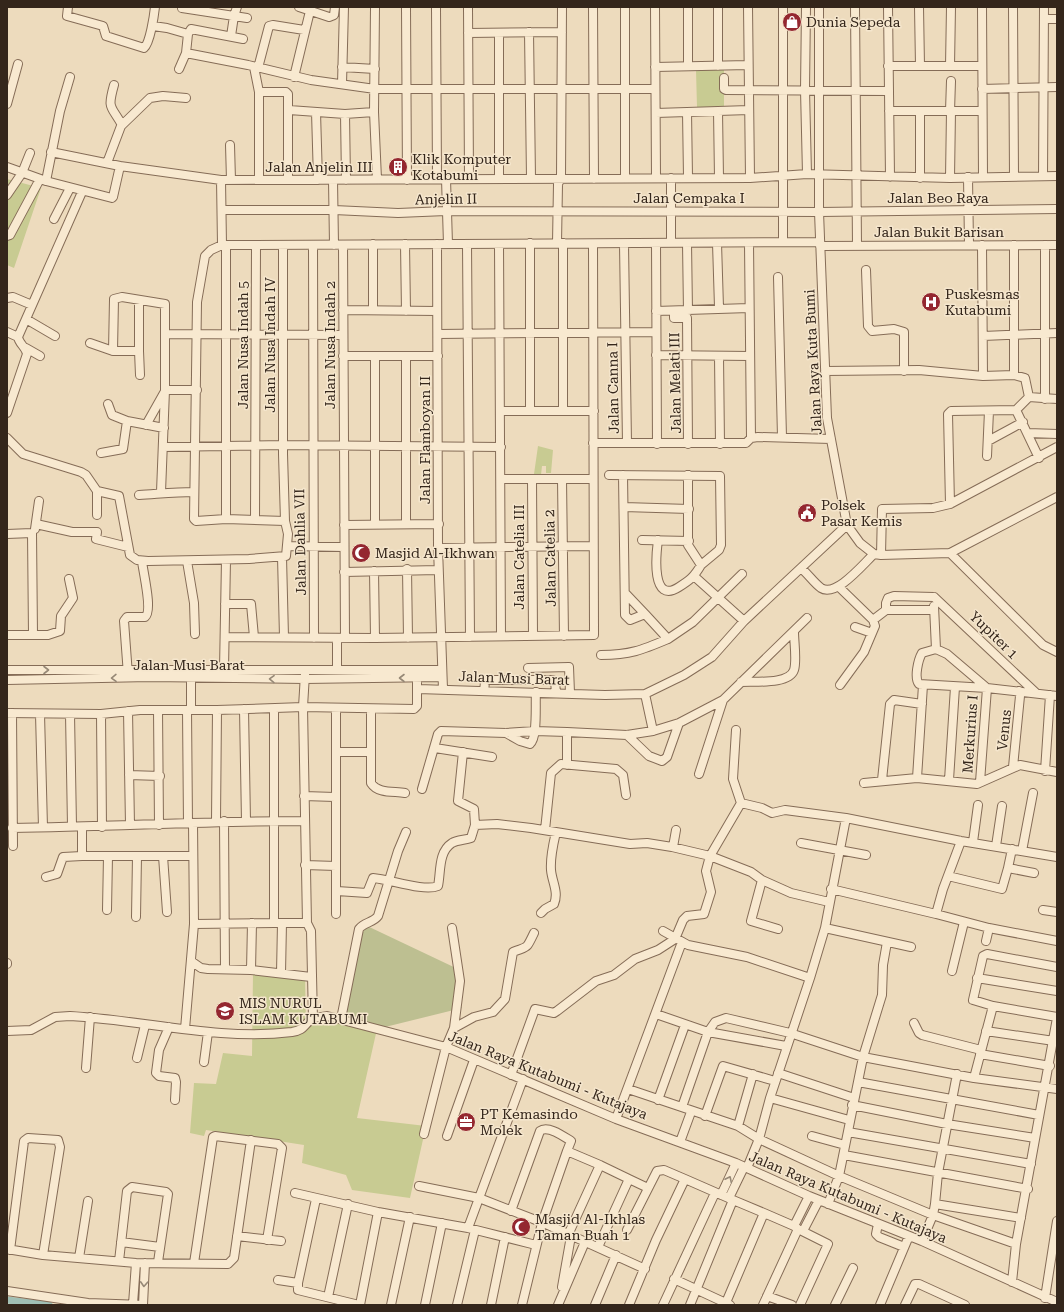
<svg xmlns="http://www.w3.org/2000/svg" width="1064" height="1312" viewBox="0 0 1064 1312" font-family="'Roboto Serif',serif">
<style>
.green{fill:#c8cb92}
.cemetery{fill:#bdbf91}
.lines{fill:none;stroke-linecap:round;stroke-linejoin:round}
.canal{stroke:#a1bfb4;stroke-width:7}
.minor-casing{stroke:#856c57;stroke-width:10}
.minor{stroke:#f8e9d0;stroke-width:8}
.oneway{stroke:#968876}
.labels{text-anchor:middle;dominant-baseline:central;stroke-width:3;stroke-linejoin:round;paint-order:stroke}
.poi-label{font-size:14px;fill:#34261b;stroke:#f5e6cd;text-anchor:start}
.street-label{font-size:14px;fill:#34261b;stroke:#f5e6cd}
</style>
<rect width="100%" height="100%" fill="#eddbbd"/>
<path class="green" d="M724 69V107H697L696 70Z
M7 179 41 188 14 268 7 265Z
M538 446 553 450 551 473H546V466H542L541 475 534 474Z
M253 973 305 978 306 1021 319 1018 377 1029 357 1118 426 1126 410 1198 352 1190 346 1175 302 1163 304 1145 206 1130 204 1136 190 1133 194 1083 216 1084 223 1053 252 1056Z"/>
<path class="cemetery" d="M363 924 460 970 453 997 462 1008 377 1029 340 1020Z"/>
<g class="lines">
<path class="canal" d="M7 1300 49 1305"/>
<g class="minor-casing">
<path id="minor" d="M68 7 67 16 103 26 106 36 144 48C150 43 154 16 155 7
M299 7 329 17 334 15 335 7
M375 7 374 112 377 179
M406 7 407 180
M436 7 437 179
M468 7 469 178
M593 7 594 179
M625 7V178
M655 7 656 178
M688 7V66
M748 7 750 178
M783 7V242
M806 7 805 90 807 174
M819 7V212L827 418 847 525 860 543 874 554 881 555 950 553 1057 497
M855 7 857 246
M888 7 890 177
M919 7 920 66
M982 7 983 177
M1013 7 1014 177
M182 8 234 16 237 7
M1044 19H1057
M153 26 167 28 188 34
M529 32 531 178
M468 33 562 32
M499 33V178
M231 36 234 16 247 18
M243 39 191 29 188 34 186 53 248 65 311 80 375 89H655
M718 66V7
M888 66H982
M950 66 951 7
M254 67 259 92V180
M342 67 375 69
M655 67 748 65
M258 68 269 26 273 25 304 30
M179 69 186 53
M294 77 310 11
M724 78V89L726 90 889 91
M342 84 344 7
M114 85C107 110 111 105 122 125
M982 89 1057 87
M259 92H286L288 94V180
M7 104 18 64
M289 110 345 114 374 112
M718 111 719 178
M889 111H982
M950 111 951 81
M316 112 318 180
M687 112 688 177
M656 113 749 110
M345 114 346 180
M230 145 231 180
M51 152 120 166 221 180 750 178 807 174 950 178 1057 176
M107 163 121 126 150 98 163 96 186 98
M7 167 46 181 112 198 113 197 120 166
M1043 176 1044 7
M968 177 969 245
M561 178 562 7
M671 178V243
M920 178V111
M950 178 951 111
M446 179 448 244
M221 180 222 245
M333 180 334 245
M46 181 60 111 70 77
M7 195 22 173 30 153
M223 210H334L398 213 446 211 819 212 1057 209
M54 219 70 188
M7 236 10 235 40 179
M530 243V411
M557 243 558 184 561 178
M656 243 657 444
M687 243 688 311
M717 243 719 307
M749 243 751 438
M405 244 406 311
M437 244 438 548 443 689
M467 244 470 637
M499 244 501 636
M624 244 627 443
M313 245 314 638
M343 245 345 638
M982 245 983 376
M1045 245V399
M820 246 1057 245
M866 270 868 326 872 331 894 329 904 332V371
M778 277 782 437
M7 298 13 297 32 305
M343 310 437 311
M373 310V244
M656 311 749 308
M674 311V318H687L688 444
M26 319 55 336
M7 332 18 337
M166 334 343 335
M438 334 656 332
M983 336 1057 333
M90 343 113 351H139V300
M26 348 40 356
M113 351 114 299 122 297 165 304V390L161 492
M139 351 140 375
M656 355 750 356
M343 356H438
M375 356V524
M406 356V524
M719 356 720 444
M825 371 919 370 983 376 1014 375 1025 378 1029 397 1057 399
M1014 375V245
M165 390H197
M108 404 112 415 127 421
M1016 410 1029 397
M500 411H594
M563 411V243
M7 413 27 354C26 347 19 344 18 337L82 192
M146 425 164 393
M1028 433 1057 434
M7 438 23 454 81 472 86 475 97 491 119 496 130 555 137 560 148 561 249 559 286 556 288 534 285 521 283 454V245
M988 441 1023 422
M593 443H746L751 438 758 437 831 439
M163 447 284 445 501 447
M101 453 123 449 127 421 164 428
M987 456 989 411
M609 475 720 476 721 545 719 550 701 565
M623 475 625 615 630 620 645 614 626 594
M501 479H593
M532 479 533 635
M562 479 564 636
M97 491V515
M139 495C157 494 175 492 194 492
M950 504 948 414 951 411 1016 410 1039 458
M624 507 689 509
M226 519V245
M255 520 256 245
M285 521 226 519 196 521 194 519 197 302 205 256 211 250 222 245H256L820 242
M36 524 72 532H97L96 539 128 547
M344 525 439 524
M35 529 39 501
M7 534 32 533 33 635
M642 540 689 541
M658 540C656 555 651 605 679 587 690 580 694 577 701 565L688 545V475
M288 546 344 547
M438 548 593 546
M950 553 1043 645 1057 652
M881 555 882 509 933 508 950 504 1057 447
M282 557 284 637
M187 561 194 603 195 634
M801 568C808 574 814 583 821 588 836 598 864 563 874 554
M407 569 408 638
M374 571 375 638
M344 572 438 570
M695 577 744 621
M839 587 873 620 875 626 864 652 840 685
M934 597 1036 693
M225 604H251L254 637
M934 606 936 649
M886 610V603L888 598 894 596 934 597
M645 614 668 639 693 622 742 574
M873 620 886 610H933
M855 627 872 633
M7 635H48L60 631 61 616 73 598 69 579
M226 637 375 638 594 635 593 244
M337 638V669
M936 649 922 653C918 660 914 678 919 684L987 688 1057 696
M936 649 947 654 987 688 980 782
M601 655C630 655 642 650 668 639
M528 668 569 667 570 693
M224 669 226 560
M7 670H441
M191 674V710
M305 674 303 707 307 923 311 931 313 1019
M128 675 124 621 127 617H145C153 611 143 572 142 561
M7 680 149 677 305 679 441 677
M741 682C754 681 789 685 794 670 797 661 794 642 794 632
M418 689 605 695 645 694 684 675 712 657 744 621 847 525
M484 691 485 682 488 680H552L555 681 556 693
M645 694 653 731
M336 708V914
M244 709 246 821
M371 709V783C378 794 394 791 405 793
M158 710 159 825
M187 710 188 823
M128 711 130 825
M7 713 101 714 140 710H217L303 707 414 709 417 706V678
M12 713 13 846
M40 714 43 827
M70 714 72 826
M101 714 102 827
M736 730 733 779 741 803
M567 732 627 735 653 731 679 723 723 700 807 618
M506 733 520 741 530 744C538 737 535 704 536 692
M627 735 649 756 662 761 667 757 679 723
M435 748 492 757
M336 752H370
M463 752 458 801 474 809 475 825 497 824 531 828 630 844 647 843 672 847 710 856 751 872 762 880 791 893 829 902
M1013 767 1020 696 1019 691
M1045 771 1050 695
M699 774 723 700
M129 775 160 776
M917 778 923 685
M882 780 890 704 894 700 922 704
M949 780 955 687
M864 783 917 778 977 784 1020 765 1057 772
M422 789 438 734 441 731 506 733 535 731 567 732V765
M304 796 335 797
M741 803 762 808 772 813 785 810 846 818 961 841 1057 857
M216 821 217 710
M224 821 225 969
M12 828C109 827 206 821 304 821
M545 830 551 773 561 764 616 769 623 775 626 795
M961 841 943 889 936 914 989 928 1057 941
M973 842 978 805
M801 843 866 855
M996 846 1002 806
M673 847 676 830
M1012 849 1008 868 1034 873
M1022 851 1033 793
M82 856H193
M163 856 167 912
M305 865 336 866
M948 876 1002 889 1008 868
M46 877 57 874 63 857 82 856V827
M762 880 751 921 778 929
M831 889 936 914
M337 891 367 893 373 878C389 879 424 892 438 886 441 872 438 852 452 843 457 840 465 840 471 838L475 825
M107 910 108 856
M1043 910 1057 912
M541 913 545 909 554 904C559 892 552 882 551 870 550 857 553 845 556 832
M136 917 137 856
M277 923H307
M194 924 274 923V709
M452 928 460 981 454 1028
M825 928 911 947
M663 931 688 945 747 957 810 978
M986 941 989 928
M191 961 201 968 208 969 251 970 311 977
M7 964V963
M251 970 252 923
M952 971 964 922
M281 973 282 923
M977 978 1057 991
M993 1006 1057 1017
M656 1014 708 1032 786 1046
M341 1019 359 929C364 922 373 923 378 916L398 851 406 832
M914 1023 919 1033 922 1035 981 1050
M169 1027 159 1050 156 1073 159 1076 175 1078 176 1082 175 1100
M185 1029 194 924 193 823
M7 1031 31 1030 55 1017 70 1016C144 1020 218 1041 292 1032 305 1030 303 1025 312 1019 316 1017 323 1017 327 1016L446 1047 616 1119 736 1163 809 1196 922 1241 1057 1302
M986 1031 1054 1041
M980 1054 1050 1066
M137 1058 145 1025
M204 1062 208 1032
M86 1068 90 1017
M778 1073 854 1098
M511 1075 535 1009 554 1013 557 1011 596 981 614 975 635 959 658 950 675 939 683 920 687 916 704 914 711 892 706 871 710 856 741 803
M974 1078 993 1006 973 1000 983 956 987 954 1057 967
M858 1082 1039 1115
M628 1089 738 1126 759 1139 839 1176 933 1215 1016 1244
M770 1098 849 1120
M658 1100 685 1025
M852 1105 947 1124 1035 1138
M682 1107 708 1032 715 1022 726 1018 790 1033 863 1057 974 1078 1057 1089
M705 1116 723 1066 775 1081
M616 1119 682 942
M738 1126 753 1074
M848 1132 1031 1164
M424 1134 446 1047 454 1028 474 1017 493 1012 505 999 513 952C528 946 526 950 534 933
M447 1136 474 1060
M812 1136 845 1145
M680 1142 691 1112
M844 1155 1028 1189
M747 1168 759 1139 770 1098 810 978 825 928 846 818
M629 1179 648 1188
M419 1186 479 1198 546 1224 645 1269
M295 1193 378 1212 468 1228 536 1245
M721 1195 736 1163
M729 1198 744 1167
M316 1199 298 1283V1290L359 1305
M828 1204 839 1176 863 1057 882 995 883 965 887 942
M935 1204 1021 1218
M511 1211 540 1131C548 1125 563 1136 571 1141L567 1151 600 1165 568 1235
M764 1213 794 1226
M878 1224 876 1234 879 1237 904 1247
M468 1228 523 1079
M798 1229 828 1244 800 1305
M627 1230 657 1171 664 1170 685 1179
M803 1231 819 1200
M237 1236 281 1241
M922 1241 933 1215 935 1204 938 1173 957 1074
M121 1242 160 1247
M598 1247 629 1179 600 1165
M7 1249 43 1255 136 1263 228 1264 234 1258 251 1140
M10 1250 24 1141 28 1138 58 1140 60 1147 43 1255
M79 1258 88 1201
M119 1261 127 1191 132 1187 166 1192 168 1194 158 1262
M194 1263 213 1137 215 1136 278 1144 282 1148 267 1240
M674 1279 730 1305
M278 1280 298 1283
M1012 1282 1016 1244 1057 1018
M562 1287 571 1236
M7 1291 88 1303 143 1305 145 1263
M767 1296 792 1305
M328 1297 348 1204
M1045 1298 1057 1221
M133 1304 136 1263
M360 1305 378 1212
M391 1305 410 1217
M425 1305 442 1223
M457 1305 475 1230
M491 1305 505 1237
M522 1305 542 1223 567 1151
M558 1305 585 1242
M595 1305 616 1255
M629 1305 656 1240 685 1179 733 1200 690 1305
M663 1305 715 1193
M725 1305 764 1213 733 1200
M763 1305 798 1229 794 1226 809 1196
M835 1305 853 1268
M880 1305 909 1236
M905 1305 915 1284H919L965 1305"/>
</g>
<use href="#minor" class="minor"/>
</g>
<defs><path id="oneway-chevron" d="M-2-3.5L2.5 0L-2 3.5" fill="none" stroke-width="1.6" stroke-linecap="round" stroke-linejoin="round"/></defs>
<g class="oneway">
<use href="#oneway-chevron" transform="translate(46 670)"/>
<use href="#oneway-chevron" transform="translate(114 678) rotate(179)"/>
<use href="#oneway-chevron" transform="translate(402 678) rotate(180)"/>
<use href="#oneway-chevron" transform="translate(272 679) rotate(-179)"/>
<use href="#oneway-chevron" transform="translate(729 1179) rotate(-64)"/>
<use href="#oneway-chevron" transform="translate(144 1284) rotate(93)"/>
</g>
<defs>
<g id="shop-disc" transform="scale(1)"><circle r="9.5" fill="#942730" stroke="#f5e6cd"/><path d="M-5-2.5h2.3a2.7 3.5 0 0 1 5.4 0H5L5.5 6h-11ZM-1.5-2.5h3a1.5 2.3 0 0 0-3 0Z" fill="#fff"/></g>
<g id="building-disc" transform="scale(1)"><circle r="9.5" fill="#942730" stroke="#f5e6cd"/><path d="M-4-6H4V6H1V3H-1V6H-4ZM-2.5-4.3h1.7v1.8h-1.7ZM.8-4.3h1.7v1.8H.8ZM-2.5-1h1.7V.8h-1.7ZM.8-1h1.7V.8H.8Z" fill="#fff"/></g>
<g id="hospital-disc" transform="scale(1)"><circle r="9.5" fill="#942730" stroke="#f5e6cd"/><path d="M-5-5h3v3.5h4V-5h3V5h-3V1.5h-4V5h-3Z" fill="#fff"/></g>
<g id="civic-disc" transform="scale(1)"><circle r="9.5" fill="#942730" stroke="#f5e6cd"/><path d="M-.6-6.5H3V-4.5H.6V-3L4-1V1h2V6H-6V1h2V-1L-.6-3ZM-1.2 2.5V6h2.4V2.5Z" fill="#fff"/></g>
<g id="mosque-disc" transform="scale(1)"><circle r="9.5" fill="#942730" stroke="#f5e6cd"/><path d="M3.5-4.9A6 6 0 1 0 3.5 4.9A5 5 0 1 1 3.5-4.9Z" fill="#fff"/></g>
<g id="school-disc" transform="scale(1)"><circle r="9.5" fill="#942730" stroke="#f5e6cd"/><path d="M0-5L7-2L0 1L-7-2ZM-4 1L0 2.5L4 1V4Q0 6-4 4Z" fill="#fff"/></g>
<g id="office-disc" transform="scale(1)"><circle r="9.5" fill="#942730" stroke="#f5e6cd"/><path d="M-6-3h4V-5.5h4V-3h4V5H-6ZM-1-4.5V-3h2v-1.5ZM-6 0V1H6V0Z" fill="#fff"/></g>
</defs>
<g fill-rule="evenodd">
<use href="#shop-disc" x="792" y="22"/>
<use href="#building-disc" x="398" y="167"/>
<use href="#hospital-disc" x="931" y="302"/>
<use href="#civic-disc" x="807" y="513"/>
<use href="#mosque-disc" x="361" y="553"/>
<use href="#school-disc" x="225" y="1011"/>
<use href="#office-disc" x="466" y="1122"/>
<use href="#mosque-disc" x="521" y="1227"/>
</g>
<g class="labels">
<g class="poi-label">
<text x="806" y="22">Dunia Sepeda</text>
<text x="412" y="159">Klik Komputer<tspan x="412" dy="16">Kotabumi</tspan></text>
<text x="945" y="294">Puskesmas<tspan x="945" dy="16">Kutabumi</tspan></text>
<text x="821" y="505">Polsek<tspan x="821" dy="16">Pasar Kemis</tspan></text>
<text x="375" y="553">Masjid Al-Ikhwan</text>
<text x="239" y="1003">MIS NURUL<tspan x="239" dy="16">ISLAM KUTABUMI</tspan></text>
<text x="480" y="1114">PT Kemasindo<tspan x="480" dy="16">Molek</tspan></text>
<text x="535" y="1219">Masjid Al-Ikhlas<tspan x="535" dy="16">Taman Buah 1</tspan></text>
</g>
<g class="street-label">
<text x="319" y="167">Jalan Anjelin III</text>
<text x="689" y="198">Jalan Cempaka I</text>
<text x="938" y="198">Jalan Beo Raya</text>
<text transform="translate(446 199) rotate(-1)">Anjelin II</text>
<text x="939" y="232">Jalan Bukit Barisan</text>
<text transform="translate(243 345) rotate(-90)">Jalan Nusa Indah 5</text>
<text transform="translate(270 345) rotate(-90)">Jalan Nusa Indah IV</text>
<text transform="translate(330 345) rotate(-90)">Jalan Nusa Indah 2</text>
<text transform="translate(813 362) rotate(-93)">Jalan Raya Kuta Bumi</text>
<text transform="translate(675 383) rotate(-91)">Jalan Melati III</text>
<text transform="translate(613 388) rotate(-91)">Jalan Canna I</text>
<text transform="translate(425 440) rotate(-90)">Jalan Flamboyan II</text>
<text transform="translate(300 542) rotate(-91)">Jalan Dahlia VII</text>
<text transform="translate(519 557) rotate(-90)">Jalan Catelia III</text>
<text transform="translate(550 558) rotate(-91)">Jalan Catelia 2</text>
<text transform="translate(994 635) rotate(44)">Yupiter 1</text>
<text x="189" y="665">Jalan Musi Barat</text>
<text transform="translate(514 678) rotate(2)">Jalan Musi Barat</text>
<text transform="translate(1004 730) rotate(-84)">Venus</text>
<text transform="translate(970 734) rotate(-86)">Merkurius I</text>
<text transform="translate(548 1075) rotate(22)">Jalan Raya Kutabumi - Kutajaya</text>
<text transform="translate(848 1197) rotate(23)">Jalan Raya Kutabumi - Kutajaya</text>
</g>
</g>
<rect width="1064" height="1312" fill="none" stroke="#34261b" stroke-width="16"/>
</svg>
